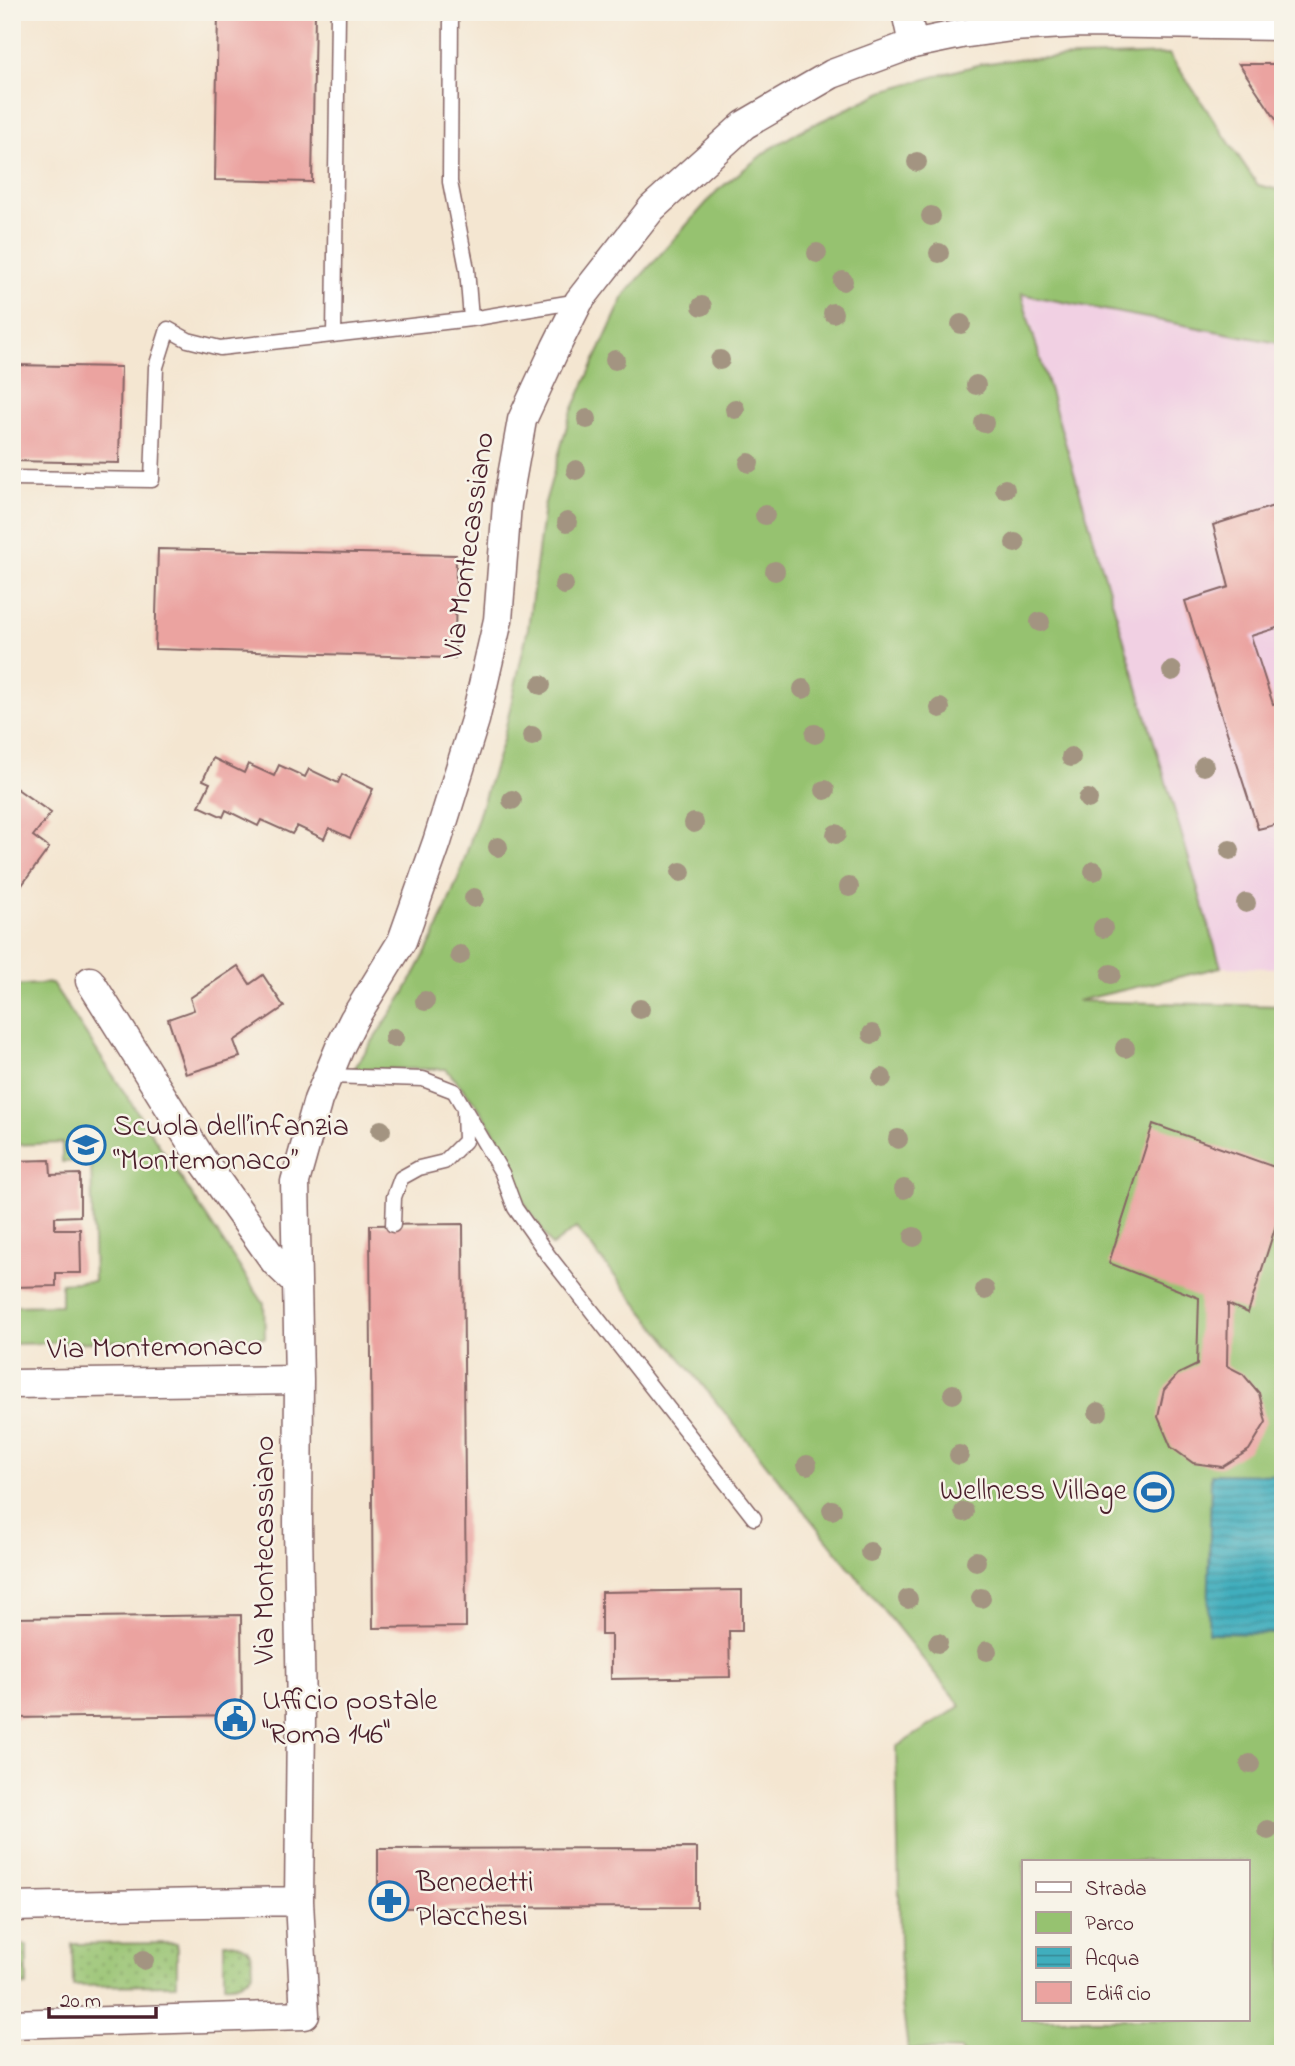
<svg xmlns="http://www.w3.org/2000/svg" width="1295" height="2066" viewBox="0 0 1295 2066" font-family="'Indie Flower',sans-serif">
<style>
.built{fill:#f1d0e3}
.park{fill:#96c270;stroke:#70704e;stroke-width:2;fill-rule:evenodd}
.garden{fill:url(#garden-dots);stroke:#70704e;stroke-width:2}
.water{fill:url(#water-rules);stroke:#456674;stroke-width:2}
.building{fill:#eba3a0}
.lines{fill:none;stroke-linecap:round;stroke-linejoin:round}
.lane-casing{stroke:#866565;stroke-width:17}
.street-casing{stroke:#866565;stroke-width:31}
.lane{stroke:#fff;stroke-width:14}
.street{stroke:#fff;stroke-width:28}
.tree{fill:#a39481}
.labels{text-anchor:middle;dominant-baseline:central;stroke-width:5;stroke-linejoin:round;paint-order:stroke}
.street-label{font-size:30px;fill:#4a1f2b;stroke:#f7f3e8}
.poi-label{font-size:30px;fill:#4a1f2b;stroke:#f7f3e8;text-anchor:start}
</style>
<defs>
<pattern id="garden-dots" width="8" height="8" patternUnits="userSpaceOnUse" patternTransform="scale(1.75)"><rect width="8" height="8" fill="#96c270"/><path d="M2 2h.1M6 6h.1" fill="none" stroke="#7c9d5c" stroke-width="1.8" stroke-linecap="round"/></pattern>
<pattern id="water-rules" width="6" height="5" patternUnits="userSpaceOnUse" patternTransform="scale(1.75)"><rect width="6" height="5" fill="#40aebd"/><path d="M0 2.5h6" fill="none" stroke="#388d9a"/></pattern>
</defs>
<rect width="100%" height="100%" fill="#f7f3e8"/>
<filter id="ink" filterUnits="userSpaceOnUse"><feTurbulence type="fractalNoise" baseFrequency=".0143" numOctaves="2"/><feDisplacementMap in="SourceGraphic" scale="14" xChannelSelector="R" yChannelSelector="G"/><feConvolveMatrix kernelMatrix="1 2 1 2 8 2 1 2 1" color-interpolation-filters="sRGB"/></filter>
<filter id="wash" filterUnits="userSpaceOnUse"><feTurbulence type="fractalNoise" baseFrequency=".00686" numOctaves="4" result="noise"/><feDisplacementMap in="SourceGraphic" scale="28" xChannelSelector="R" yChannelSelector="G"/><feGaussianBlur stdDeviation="1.57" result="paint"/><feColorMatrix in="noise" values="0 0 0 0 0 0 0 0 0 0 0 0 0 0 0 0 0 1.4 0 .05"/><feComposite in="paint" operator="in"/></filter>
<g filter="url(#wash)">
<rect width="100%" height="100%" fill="#f4e6d1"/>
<path class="built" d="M1020 293 1283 344V968L1221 967Z"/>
<path class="park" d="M1169 54 1258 185 1283 191V344L1021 294 1221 967 1077 1001 1283 1006V2054H961V2050L908 2049 901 1996 896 1747 961 1706 576 1228 552 1246 523 1201 507 1152 477 1105 446 1069H354L404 994 435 935 459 876 503 740 528 628 544 506 570 415 625 294 717 191 768 150 802 130 889 89 981 64 1018 59ZM1024 1861H1248V2019H1024Z
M52 983 264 1304 265 1338 12 1344V1306L61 1305V1283L94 1281 91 1161 62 1162V1143L12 1145V986Z"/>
<path class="garden" d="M177 1943V1985L73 1986 72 1944Z
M224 1943C247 1942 253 1950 253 1972 244 1982 238 1986 224 1985Z
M14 1945H27V1986L12 1987V1946Z"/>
<path class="water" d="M1211 1474 1283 1475V1634L1208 1633Z"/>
<g id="blocks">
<path class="building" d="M218 12H315L312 182 215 180Z
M1239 64H1283V130Z
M12 365 121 367 119 463 12 461Z
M1283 503V626L1251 636 1273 704 1283 701V823L1258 829 1185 601 1229 587 1213 525Z
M158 549 456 555 455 658 155 649Z
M213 758 244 773 248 764 274 776 279 765 305 777 309 769 338 783 342 774 373 789 350 838 329 828 324 839 297 826 292 834 261 820 258 826 226 810 223 817 199 806 210 783 203 780Z
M13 786 51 813 33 836 49 848 14 896 12 895Z
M238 966 250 984 263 975 284 1007 234 1041 240 1057 186 1074 168 1019 194 1010 190 998Z
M1153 1124 1283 1170V1203L1248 1313 1228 1304 1227 1366 1243 1374 1259 1393 1266 1422 1249 1450 1222 1467 1193 1463 1171 1447 1158 1417 1164 1390 1178 1374 1197 1365 1199 1298 1109 1263Z
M50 1160 51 1175 80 1174V1216L55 1217V1229H80L81 1273H56V1286L12 1287V1161Z
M463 1224 466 1627 373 1628 370 1225Z
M742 1590V1631H729L730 1677 611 1679V1635H601V1592Z
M241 1615 242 1715 12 1718V1618Z
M697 1848V1907L378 1908V1849Z"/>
</g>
</g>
<g filter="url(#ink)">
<use href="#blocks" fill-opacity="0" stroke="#866565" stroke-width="2"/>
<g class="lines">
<g class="lane-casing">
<path id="lane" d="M451 12 450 182 467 269 471 319
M334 335 338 12
M12 478 152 480 156 367 168 329 188 340 220 348 471 319 579 301
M328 1076 423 1079 454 1091 502 1173 515 1208 548 1255 754 1518
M393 1225 394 1197 401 1178 419 1168 444 1162 465 1141 464 1109"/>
</g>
<g class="street-casing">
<path id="street" d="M906 12 913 44
M90 981 201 1158 275 1262 297 1283
M12 1384 299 1380
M12 1907 299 1901
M12 2024 305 2015 299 1901 301 1718 298 1523 299 1380 295 1182 318 1100 340 1047 354 1019 402 941 437 842 475 720 498 620 507 504 522 420 556 347 579 301 652 208 744 125 832 74 913 44 961 34 1012 27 1082 23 1283 26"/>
</g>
<use href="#lane" class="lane"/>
<use href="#street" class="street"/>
</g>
<g class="tree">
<circle cx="917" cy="162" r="10"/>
<circle cx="931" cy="216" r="10"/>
<circle cx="817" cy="253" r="10"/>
<circle cx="939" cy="253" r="10"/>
<circle cx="843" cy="281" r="10"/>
<circle cx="702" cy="306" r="10"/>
<circle cx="833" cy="313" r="10"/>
<circle cx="961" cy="324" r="10"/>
<circle cx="615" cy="360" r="10"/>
<circle cx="720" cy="360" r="10"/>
<circle cx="976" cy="385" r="10"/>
<circle cx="735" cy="409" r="10"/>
<circle cx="587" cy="419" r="10"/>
<circle cx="984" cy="423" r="10"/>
<circle cx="749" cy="463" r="10"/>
<circle cx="576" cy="470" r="10"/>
<circle cx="1005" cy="489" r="10"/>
<circle cx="765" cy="515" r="10"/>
<circle cx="567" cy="522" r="10"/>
<circle cx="1015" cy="543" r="10"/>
<circle cx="775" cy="571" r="10"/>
<circle cx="564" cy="585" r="10"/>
<circle cx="1040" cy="622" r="10"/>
<circle cx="1172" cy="671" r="10"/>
<circle cx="541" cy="685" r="10"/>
<circle cx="803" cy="689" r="10"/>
<circle cx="940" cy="708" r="10"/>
<circle cx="815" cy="734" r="10"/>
<circle cx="532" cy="736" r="10"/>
<circle cx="1071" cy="757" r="10"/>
<circle cx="1204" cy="766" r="10"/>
<circle cx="825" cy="790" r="10"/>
<circle cx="1088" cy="799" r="10"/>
<circle cx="512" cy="800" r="10"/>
<circle cx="694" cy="823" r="10"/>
<circle cx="836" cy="834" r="10"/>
<circle cx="498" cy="847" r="10"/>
<circle cx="1230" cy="850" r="10"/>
<circle cx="1094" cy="871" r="10"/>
<circle cx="681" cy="872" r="10"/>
<circle cx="849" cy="887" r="10"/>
<circle cx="474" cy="898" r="10"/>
<circle cx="1246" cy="903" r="10"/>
<circle cx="1103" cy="928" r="10"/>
<circle cx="460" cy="955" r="10"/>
<circle cx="1111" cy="974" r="10"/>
<circle cx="425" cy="1001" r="10"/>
<circle cx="640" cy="1009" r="10"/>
<circle cx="872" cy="1034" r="10"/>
<circle cx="394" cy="1038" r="10"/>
<circle cx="1125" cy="1048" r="10"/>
<circle cx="882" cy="1078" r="10"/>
<circle cx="381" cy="1130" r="10"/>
<circle cx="898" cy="1139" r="10"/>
<circle cx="904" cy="1189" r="10"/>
<circle cx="914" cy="1237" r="10"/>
<circle cx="985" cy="1290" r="10"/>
<circle cx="953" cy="1394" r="10"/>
<circle cx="1098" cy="1412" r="10"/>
<circle cx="959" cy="1455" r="10"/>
<circle cx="807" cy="1465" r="10"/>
<circle cx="832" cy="1510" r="10"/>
<circle cx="964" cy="1512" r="10"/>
<circle cx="870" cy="1552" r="10"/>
<circle cx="976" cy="1561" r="10"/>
<circle cx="981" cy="1598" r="10"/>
<circle cx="908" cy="1599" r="10"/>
<circle cx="938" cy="1643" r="10"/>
<circle cx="987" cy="1651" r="10"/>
<circle cx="1250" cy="1764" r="10"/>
<circle cx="1268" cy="1830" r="10"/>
<circle cx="144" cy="1960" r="10"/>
</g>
</g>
<defs>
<g id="school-ring" transform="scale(2.0125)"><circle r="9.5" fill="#f7f3e8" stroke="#1f6fb2" stroke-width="1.5"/><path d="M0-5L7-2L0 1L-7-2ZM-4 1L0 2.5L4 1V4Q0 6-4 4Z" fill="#1f6fb2"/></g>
<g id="stadium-ring" transform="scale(2.0125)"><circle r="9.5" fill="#f7f3e8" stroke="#1f6fb2" stroke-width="1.5"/><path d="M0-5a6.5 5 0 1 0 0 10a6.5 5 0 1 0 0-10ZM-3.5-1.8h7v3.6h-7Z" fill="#1f6fb2"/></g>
<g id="civic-ring" transform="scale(2.0125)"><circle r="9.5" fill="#f7f3e8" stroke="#1f6fb2" stroke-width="1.5"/><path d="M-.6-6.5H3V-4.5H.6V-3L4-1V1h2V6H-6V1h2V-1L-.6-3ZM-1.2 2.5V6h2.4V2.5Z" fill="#1f6fb2"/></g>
<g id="pharmacy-ring" transform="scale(2.0125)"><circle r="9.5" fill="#f7f3e8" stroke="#1f6fb2" stroke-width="1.5"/><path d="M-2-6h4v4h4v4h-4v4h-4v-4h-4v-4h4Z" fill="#1f6fb2"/></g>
</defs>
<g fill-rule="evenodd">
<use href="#school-ring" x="86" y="1145"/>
<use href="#stadium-ring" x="1154" y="1492"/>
<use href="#civic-ring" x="235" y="1719"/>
<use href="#pharmacy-ring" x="389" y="1901"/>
</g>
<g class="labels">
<g class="street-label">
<text transform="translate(470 546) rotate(-82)">Via Montecassiano</text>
<text transform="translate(155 1349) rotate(-1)">Via Montemonaco</text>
<text transform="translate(266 1550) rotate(-90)">Via Montecassiano</text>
</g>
<g class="poi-label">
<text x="113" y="1128">Scuola dell’infanzia<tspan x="113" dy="34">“Montemonaco”</tspan></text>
<text x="1127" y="1492" text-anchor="end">Wellness Village</text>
<text x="262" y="1702">Ufficio postale<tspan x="262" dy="34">"Roma 146"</tspan></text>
<text x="416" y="1884">Benedetti<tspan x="416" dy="34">Placchesi</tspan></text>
</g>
</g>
<rect width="1295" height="2066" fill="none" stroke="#f7f3e8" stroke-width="42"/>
<rect x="1022" y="1860" width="228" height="161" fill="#f7f3e8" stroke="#b29e9c" stroke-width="2"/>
<rect x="1036" y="1882" width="35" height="10" fill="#ffffff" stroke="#b29e9c" stroke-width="2"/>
<text x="1085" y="1895" font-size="21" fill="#4a1f2b">Strada</text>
<rect x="1036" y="1912" width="35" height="21" fill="#96c270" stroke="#b29e9c" stroke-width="2"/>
<text x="1085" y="1930" font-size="21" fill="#4a1f2b">Parco</text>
<rect x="1036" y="1947" width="35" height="21" fill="url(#water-rules)" stroke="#b29e9c" stroke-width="2"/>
<text x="1085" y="1965" font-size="21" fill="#4a1f2b">Acqua</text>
<rect x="1036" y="1982" width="35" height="21" fill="#eba3a0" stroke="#b29e9c" stroke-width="2"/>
<text x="1085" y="2000" font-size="21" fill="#4a1f2b">Edificio</text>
<path d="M49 2007v10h107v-10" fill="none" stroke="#4a1f2b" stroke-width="3.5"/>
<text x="60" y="2007" font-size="21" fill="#4a1f2b" stroke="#f7f3e8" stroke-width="5" paint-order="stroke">20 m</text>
</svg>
